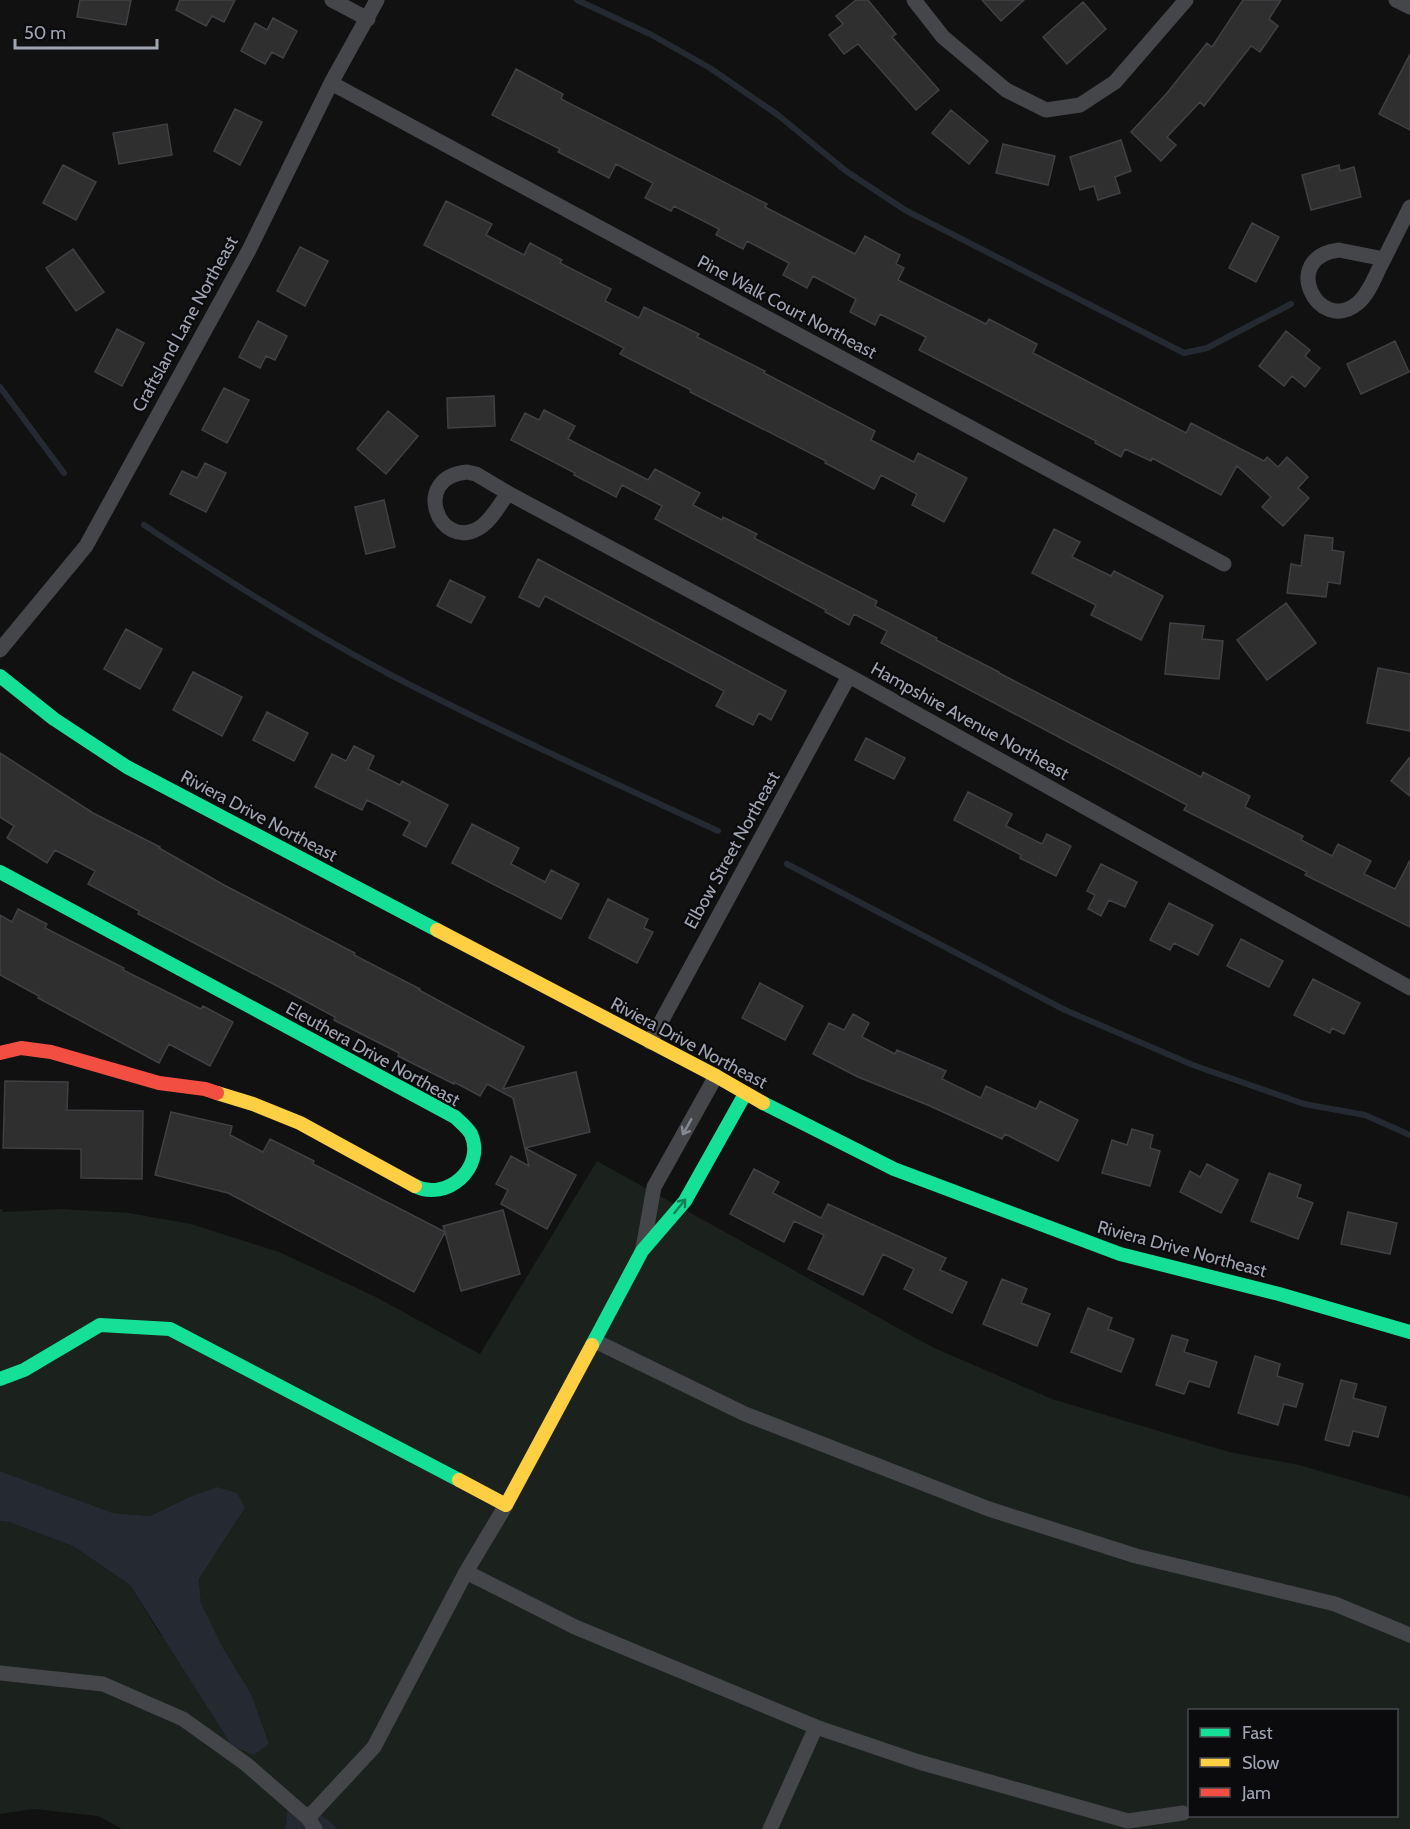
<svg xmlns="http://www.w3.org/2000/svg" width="1410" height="1829" viewBox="0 0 1410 1829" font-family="Cabin,sans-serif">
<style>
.green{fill:#1b211c;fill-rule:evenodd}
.water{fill:#252a32}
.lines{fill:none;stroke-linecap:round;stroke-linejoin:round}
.stream{stroke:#252a32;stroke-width:6}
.building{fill:#2f2f30;stroke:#404045;stroke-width:1.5}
.street{stroke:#45464a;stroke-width:15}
.fast{stroke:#16e098;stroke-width:14}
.slow{stroke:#ffcf43;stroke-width:14}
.jam{stroke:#f24e42;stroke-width:14}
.oneway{stroke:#858894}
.oneway2{stroke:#118059}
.labels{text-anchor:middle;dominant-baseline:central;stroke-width:4.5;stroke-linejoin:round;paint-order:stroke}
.street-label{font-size:18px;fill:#a1a5b3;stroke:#0b0b0d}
</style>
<rect width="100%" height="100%" fill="#111"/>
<path class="green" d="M597 1161 932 1347 1052 1399 1229 1452 1299 1465 1410 1497V1829H339L332 1824 287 1810 286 1829H122L98 1816 34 1809 0 1814V1521L9 1522 73 1546 130 1585 160 1634 269 1742 251 1695 222 1646 201 1603 199 1579 245 1508 217 1487 189 1497 150 1516 113 1513 0 1471V1209H2L3 1212 63 1209 129 1213 191 1224 279 1252 374 1296 480 1354ZM1190 1710H1396V1816H1190Z"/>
<path class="water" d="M0 1471 113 1513 150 1516 189 1497 217 1487 237 1493 245 1508 199 1579 201 1603 222 1646 251 1694 269 1743 254 1755 232 1746 130 1585 73 1546 9 1522 0 1521Z
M309 1806 339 1829H286L287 1810Z"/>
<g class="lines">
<path class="stream" d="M577 0 650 34 710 68 778 115 846 171 905 210 1184 353 1207 348 1291 304
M0 387 64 473
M144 525C223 578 305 629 389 674 497 730 608 780 718 831
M787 864 1065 1010 1193 1065 1304 1104 1365 1115 1410 1135"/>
</g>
<path class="building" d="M80 0H131L126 25 77 17Z
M180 0H235L224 22 212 16 206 26 176 10Z
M856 0H868L896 34 892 37 939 90 916 110 858 44 844 54 829 35 843 24 836 16Z
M982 0H1024L1001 21Z
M1243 0H1281L1269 19 1278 26 1260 52 1251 46 1204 106 1200 102 1167 137 1176 145 1161 161 1131 132 1167 93 1207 43 1212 47Z
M1083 2 1106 29 1067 64 1043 37Z
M273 18 297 31 283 58 272 52 265 64 241 51 255 23 267 30Z
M1410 54V130L1379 114Z
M516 69 563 94 561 99 767 204 765 207 855 254 865 236 900 255 896 264 904 268 898 280 986 324 989 319 1037 344 1033 353 1186 433 1191 423 1264 461 1267 457 1278 467 1287 457 1308 477 1298 488 1309 498 1283 526 1262 507 1271 497 1237 466 1221 495 1152 458 1151 461 1125 449 1121 457 1095 443 1096 441 919 350 926 337 880 314 875 325 850 312 856 299 813 276 807 288 783 275 789 263 747 241 743 249 716 235 719 229 674 206 671 211 645 198 653 183 616 164 609 178 558 152 560 149 492 115Z
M235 109 262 122 240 165 214 151Z
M951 110 988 141 969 164 932 133Z
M167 124 172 155 119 164 113 133Z
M1121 140 1131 171 1115 177 1120 193 1098 200 1094 186 1080 190 1070 157Z
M1003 144 1055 156 1048 185 996 173Z
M63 165 96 182 76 220 43 203Z
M1339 165 1340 171 1354 167 1361 197 1311 210 1302 175Z
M446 201 492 224 486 235 524 255 530 243 562 260 560 263 611 289 605 301 639 318 644 307 699 334 697 337 765 371 764 373 875 431 871 440 914 462 918 453 967 478 944 522 912 505 917 494 881 475 874 489 825 463 826 461 690 392 691 390 620 354 624 348 424 245Z
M1252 223 1279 237 1256 282 1229 268Z
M300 247 328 261 305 306 277 291Z
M73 249 104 292 76 311 46 268Z
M258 321 287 336 275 360 266 356 260 368 239 357Z
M117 329 144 343 122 386 95 372Z
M1286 331 1310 350 1305 356 1320 368 1305 387 1292 376 1284 386 1259 366Z
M1395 341 1409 372 1361 394 1347 364Z
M224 388 249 400 227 443 202 430Z
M494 396 495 426 448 428 447 398Z
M544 410 575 426 568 439 648 480 655 469 700 493 693 505 722 520 723 517 757 534 754 538 877 601 875 606 937 638 936 640 999 672V673L1201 777 1203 772 1250 796 1245 807 1303 836 1301 840 1332 856 1338 844 1371 861 1364 874 1395 889 1410 860V927L1305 875 1307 872 1184 810 1187 805 881 643 887 631 854 614 849 625 825 612 826 610 655 519 662 506 622 485 616 497 574 475 575 473 511 440 525 413 539 420Z
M388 411 418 436 386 474 357 449Z
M205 463 226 473 206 512 170 494 182 471 197 478Z
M384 500 395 547 366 554 355 507Z
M1054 529 1080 542 1072 557 1111 576 1114 571 1163 596 1141 640 1091 615 1096 605 1032 573Z
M1305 535 1333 538 1332 550 1344 552 1340 584 1328 582 1326 597 1287 593 1291 564 1301 566Z
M538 559 786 691 771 720 759 713 753 725 716 706 724 691 545 596 539 607 519 597Z
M450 580 485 597 471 623 437 606Z
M1286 603 1316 643 1267 680 1237 640Z
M1170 623 1204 626 1202 639 1223 641 1219 679 1165 674Z
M126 629 162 649 140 689 104 669Z
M1378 668 1410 674V731L1367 723Z
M193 672 242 697 222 736 173 710Z
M267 712 308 733 294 761 253 740Z
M866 738 905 758 894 779 855 760Z
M354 746 374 756 368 769 400 785 402 781 448 805 426 847 403 835 410 822 367 800 362 810 315 787 332 754 346 761Z
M0 753 93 813 160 847 159 848 224 885 355 953 354 955 420 989 419 990 524 1047 503 1089 576 1072 590 1132 525 1148 576 1175 547 1229 501 1204 508 1190 496 1184 511 1156 529 1166 513 1098 487 1084 480 1096 454 1082V1084L398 1056 399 1053 334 1020 335 1017 283 989 138 914 139 911 88 884 95 871 55 850 47 863 7 838 14 826 0 817Z
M1410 757V796L1391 781Z
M968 792 1012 814 1006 826 1042 844 1047 834 1071 846 1056 876 1020 858 1021 855 954 820Z
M472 824 519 848 511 864 545 882 551 870 579 884 561 919 452 863Z
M1101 864 1137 882 1125 907 1109 900 1101 916 1088 909 1095 895 1087 891Z
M608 899 648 919 644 928 653 932 637 963 589 938Z
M1169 903 1213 925 1198 955 1174 943 1170 950 1150 940Z
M18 909 47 924 45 928 124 968 123 970 201 1009 203 1006 233 1022 210 1066 169 1044 159 1063 38 998 39 996 0 975V915L12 922Z
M1241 939 1283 961 1269 987 1227 966Z
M1313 979 1360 1003 1344 1034 1332 1028 1330 1033 1294 1015Z
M760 983 803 1006 785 1040 742 1018Z
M853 1014 869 1023 862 1037 895 1054 897 1050 946 1071 942 1079 981 1098 986 1086 1036 1109 1040 1101 1078 1120 1058 1161 1005 1134 1002 1139 930 1106 858 1077 813 1054 829 1023 844 1030Z
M5 1081 68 1082 67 1110 143 1111 142 1179 81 1178V1149L3 1148Z
M171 1112 232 1126 230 1135 263 1152 270 1139 314 1161 313 1164 445 1232 443 1226 503 1210 520 1274 461 1291 445 1232 414 1292 228 1193 155 1175Z
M1132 1129 1153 1135 1150 1148 1160 1151 1150 1186 1102 1173 1112 1140 1127 1145Z
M1207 1164 1238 1180 1221 1213 1180 1192 1190 1171 1200 1177Z
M754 1169 779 1182 773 1193 821 1218 828 1204 946 1258 940 1270 967 1282 952 1313 904 1289 914 1269 883 1254 863 1295 808 1269 824 1235 794 1221 784 1242 730 1214Z
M1269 1173 1301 1185 1297 1197 1313 1203 1298 1239 1251 1221Z
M1348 1212 1397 1223 1390 1254 1341 1244Z
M1002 1279 1027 1289 1021 1303 1050 1314 1037 1346 983 1324Z
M1088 1308 1112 1318 1108 1329 1134 1339 1121 1372 1071 1352Z
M1172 1335 1188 1340 1184 1352 1217 1362 1209 1387 1189 1381 1184 1394 1156 1385Z
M1255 1356 1280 1364 1277 1376 1303 1384 1296 1407 1284 1404 1278 1425 1238 1413Z
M1341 1380 1357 1384 1353 1398 1386 1407 1378 1437 1353 1431 1349 1446 1325 1440Z"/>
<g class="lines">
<path class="street" d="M332 0 368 19
M914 0 943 37 1006 90 1046 110 1080 105 1115 82 1186 0
M1396 0 1410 7
M331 83 1224 564
M1339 250 1384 259C1376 273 1370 293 1358 303 1318 336 1279 257 1339 250Z
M1384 259 1410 207
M467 472 476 474 508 493C500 504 491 521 479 528 439 552 410 477 467 472Z
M508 493 849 676 1410 988
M0 650 86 546 249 250 331 83 377 0
M650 1042 849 676
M643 1248 654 1187 716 1076
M595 1341 745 1414 989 1509 1136 1556 1335 1604 1410 1635
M506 1505 466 1572 575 1627 816 1727 919 1762 1128 1821 1183 1813
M0 1673 103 1684 183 1719 246 1764 308 1818
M315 1829 308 1818 374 1747 466 1572
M770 1829 816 1727"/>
<path class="fast" d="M0 676 54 719 127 767 437 930
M0 872 455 1117C460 1122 467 1127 471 1134 486 1168 446 1202 415 1186
M763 1103 894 1169 1120 1254 1279 1294 1410 1332
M592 1345 642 1251 685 1201 745 1094
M0 1379 24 1370 100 1325 170 1329 459 1480"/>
<path class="slow" d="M437 930 716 1076 763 1103
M217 1093 253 1104 300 1123 415 1186
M459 1480 506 1505 592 1345"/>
<path class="jam" d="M0 1053 21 1048 51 1052 159 1083 205 1089 217 1093"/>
</g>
<defs><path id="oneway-shaft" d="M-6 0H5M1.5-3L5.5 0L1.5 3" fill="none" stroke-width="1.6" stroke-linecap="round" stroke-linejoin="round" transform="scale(1.5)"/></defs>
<use class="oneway" href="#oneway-shaft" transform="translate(687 1127) rotate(119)"/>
<use class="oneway2" href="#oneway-shaft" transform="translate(680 1206) rotate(-51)"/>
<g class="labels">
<g class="street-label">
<text transform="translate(787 307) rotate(28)">Pine Walk Court Northeast</text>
<text transform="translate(185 324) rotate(-61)">Craftsland Lane Northeast</text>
<text transform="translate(970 721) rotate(29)">Hampshire Avenue Northeast</text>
<text transform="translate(259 816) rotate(28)">Riviera Drive Northeast</text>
<text transform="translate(732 850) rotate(-61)">Elbow Street Northeast</text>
<text transform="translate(689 1043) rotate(28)">Riviera Drive Northeast</text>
<text transform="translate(373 1054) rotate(29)">Eleuthera Drive Northeast</text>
<text transform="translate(1182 1249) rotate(15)">Riviera Drive Northeast</text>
</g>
</g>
<rect x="1188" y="1709" width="210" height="108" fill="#0b0b0d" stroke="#47494f" stroke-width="1.5"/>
<rect x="1200" y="1728" width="30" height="9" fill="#16e098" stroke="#47494f" stroke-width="1.5"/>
<text x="1242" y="1739" font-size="18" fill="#a1a5b3">Fast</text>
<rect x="1200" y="1758" width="30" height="9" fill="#ffcf43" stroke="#47494f" stroke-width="1.5"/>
<text x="1242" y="1769" font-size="18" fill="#a1a5b3">Slow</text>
<rect x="1200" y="1788" width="30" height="9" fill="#f24e42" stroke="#47494f" stroke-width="1.5"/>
<text x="1242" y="1799" font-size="18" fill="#a1a5b3">Jam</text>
<path d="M15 39v9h142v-9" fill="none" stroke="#a1a5b3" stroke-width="3"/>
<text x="24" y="39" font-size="18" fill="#a1a5b3" stroke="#0b0b0d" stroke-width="4.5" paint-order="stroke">50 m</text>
</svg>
